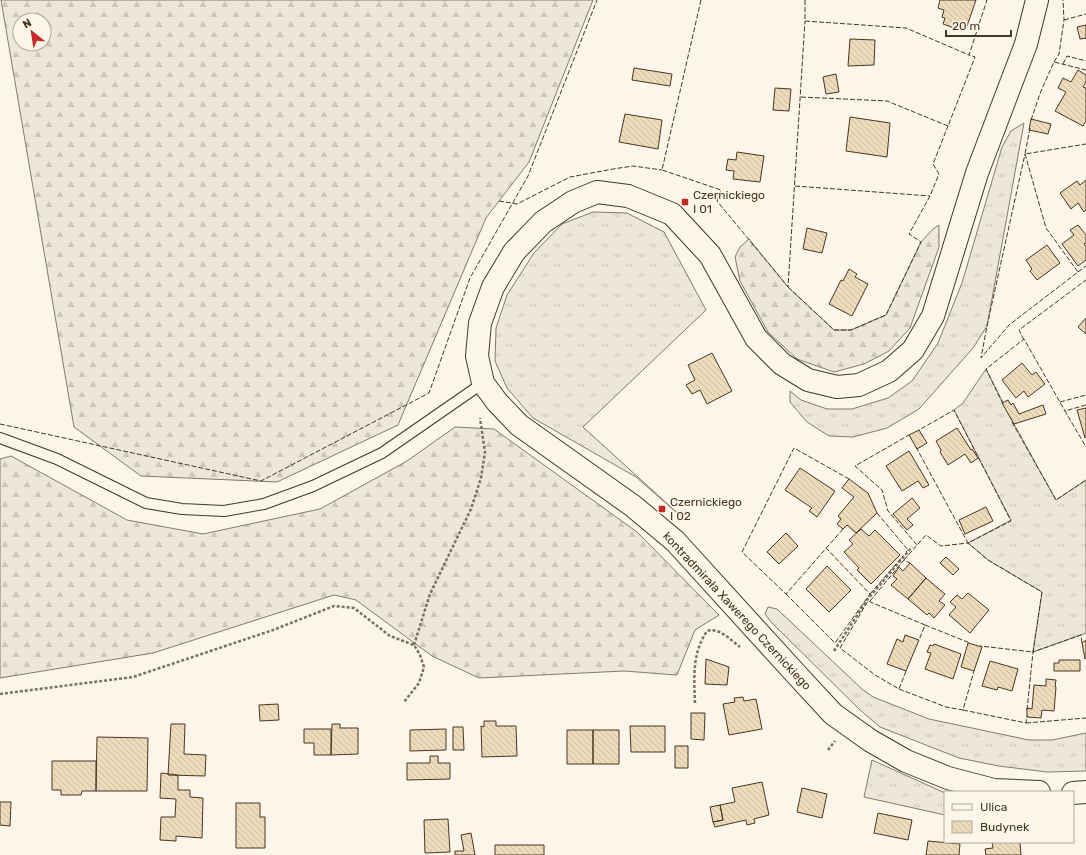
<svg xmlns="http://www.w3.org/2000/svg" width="1086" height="855" viewBox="0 0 1086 855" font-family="Rubik,sans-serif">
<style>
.grass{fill:url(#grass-tufts);stroke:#887966}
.forest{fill:url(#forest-firs);stroke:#887966;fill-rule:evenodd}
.building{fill:url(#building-back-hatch);stroke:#4a3520}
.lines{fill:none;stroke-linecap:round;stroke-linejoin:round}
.lane-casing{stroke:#4a3520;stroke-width:12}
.secondary-casing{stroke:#4a3520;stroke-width:24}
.path{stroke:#7f6f5c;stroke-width:2.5;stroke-dasharray:3 2;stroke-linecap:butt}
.lane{stroke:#fbf6e9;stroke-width:10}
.secondary{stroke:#fbf6e9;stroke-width:22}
.fence{stroke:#4a3520;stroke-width:1;stroke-dasharray:5 2;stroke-linecap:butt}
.poi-dot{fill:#c62828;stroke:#fbf6e9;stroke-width:1.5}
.labels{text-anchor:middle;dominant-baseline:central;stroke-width:3;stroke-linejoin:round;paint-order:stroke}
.poi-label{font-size:12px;fill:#4a3520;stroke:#fbf6e9;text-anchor:start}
.street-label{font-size:12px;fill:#4a3520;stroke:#fbf6e9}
</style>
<defs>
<pattern id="grass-tufts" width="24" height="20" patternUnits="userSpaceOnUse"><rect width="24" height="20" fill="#ede6d9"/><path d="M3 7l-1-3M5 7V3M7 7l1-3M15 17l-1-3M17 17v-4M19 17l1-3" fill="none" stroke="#cdc6ba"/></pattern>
<pattern id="forest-firs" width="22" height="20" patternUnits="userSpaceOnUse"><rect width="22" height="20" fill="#ede6d9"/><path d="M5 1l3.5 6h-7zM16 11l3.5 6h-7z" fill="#cdc6ba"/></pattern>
<pattern id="building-back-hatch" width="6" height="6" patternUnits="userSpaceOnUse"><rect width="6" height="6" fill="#ecdcbc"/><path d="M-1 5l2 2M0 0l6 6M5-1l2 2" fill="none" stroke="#ccbda1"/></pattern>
</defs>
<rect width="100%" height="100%" fill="#fbf6e9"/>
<path class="grass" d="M1024 123 987 326 973 348 919 409 887 428 853 437 829 436 807 422 790 402V391L801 400 827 409H852L888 398 912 381 938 343 962 283 1002 147 1011 131Z
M593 212 627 213 664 232 706 310 583 427 684 519 636 477 533 418 507 388 495 361 496 328 507 295 534 253 562 224Z
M986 369 1014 424 1056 500 1086 480V633L1033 652 1042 592 988 560 968 543 1011 520 954 410 963 403Z
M768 607 777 609 862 689 873 697 929 719 1029 740H1052L1086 733V771L1047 772 999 766 959 758 880 727 860 710 772 623 765 614Z
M872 760 945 793V815L864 797Z"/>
<path class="forest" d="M1 0H593L529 162 486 218 398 425 277 482 141 476 74 427ZM20 20H44V44H20Z
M939 225V247L910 328 889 351 864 364 834 372 797 359 768 332 740 281 735 257 740 247 749 239 788 287 834 330H851L886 315 921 242 933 229Z
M455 427 494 429 637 532 719 615 695 630 677 675 624 671 479 678 432 656 356 600 334 595 153 653 0 678V459L11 456 127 520 203 534 320 509 407 461Z"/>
<path class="building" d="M940 0H976L967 26 964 25 962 31 943 24 945 18 942 17 944 10 938 8Z
M1086 25V38L1080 39 1077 27Z
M850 39 875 40 874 65 848 66Z
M634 68 672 74 670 86 632 80Z
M1078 70 1086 75V82L1083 87 1086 88V121L1083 126 1055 111 1066 92 1058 88 1063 78 1071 82Z
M836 74 839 92 826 94 823 77Z
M775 88 791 89 789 111 773 110Z
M625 114 662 120 658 149 619 142Z
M850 117 890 123 887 157 846 151Z
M1031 119 1051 124 1048 134 1029 130Z
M737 152 764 156 760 182 733 179 734 171 726 170 728 159 736 160Z
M1086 180V210L1084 212 1078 203 1071 209 1060 193 1077 181 1080 185Z
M1078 225 1086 235V243L1084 244 1086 247V260L1078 266 1062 244 1074 235 1070 230Z
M807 228 827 233 822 253 803 249Z
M1047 245 1060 263 1037 280 1030 271 1032 269 1026 260Z
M849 269 857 274 855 277 868 284 852 316 829 304 841 280 843 281Z
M1086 318V334L1078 327Z
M712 353 732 391 707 404 700 390 692 394 686 385 695 380 688 365Z
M1022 363 1032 375 1036 372 1045 384 1028 397 1024 391 1016 398 1002 380Z
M1008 400 1011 405 1013 403 1019 414 1043 405 1046 414 1014 424 1002 403Z
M1086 408V437L1085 438 1077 410Z
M957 428 971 450 972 449 978 458 971 463 965 454 948 465 940 452 941 450 936 441Z
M919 430 927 443 917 449 909 435Z
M909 451 929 485 923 488 918 481 902 491 886 466Z
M800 468 835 491 817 517 809 511 812 508 785 490Z
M849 479 868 493 877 513 856 533 847 525 843 529 837 524 841 519 838 516 854 497 842 488Z
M912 498 920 508 907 519 913 525 907 530 893 514Z
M986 507 993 521 965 534 959 520Z
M861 529 869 536 875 530 900 555 871 584 857 570 859 568 844 552 853 544 849 540Z
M786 533 798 546 779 564 767 552Z
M946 557 959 569 953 575 940 563Z
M910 563 926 578 908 599 891 585 897 579 893 576 899 567 903 571Z
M827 566 851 590 829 612 806 589Z
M926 578 945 594 939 601 945 605 934 618 929 613 927 615 908 599Z
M968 593 989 610 970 633 949 615 956 607 950 602 957 595 962 599Z
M905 635 919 640 906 671 887 664 897 639 903 642Z
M1086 640V658L1085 659 1082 643Z
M968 643 982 647 974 671 961 667Z
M934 644 961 654 953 679 925 669 931 653 927 652 930 645 933 646Z
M706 659 729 667 727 685 705 684Z
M1059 660H1080V671H1054V663H1059Z
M990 661 1018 669 1012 691 998 687 997 690 982 686Z
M1046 679 1056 680 1055 687H1056L1054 711 1042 710 1041 718 1027 717V708L1032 709 1034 685 1046 686Z
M743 697 744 701 756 699 762 729 729 735 723 704 735 702 734 698Z
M278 704 279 720 260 721 259 705Z
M691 713H705L704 740 691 739Z
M484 721H496V726H516L517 756 482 757 481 726 484 727Z
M171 724H185L184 754 206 755 205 776 168 775Z
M332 724H340V728H358V754L331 755Z
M630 726H665V752H631Z
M453 727H463L464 750H453Z
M304 729H331V755H314V743H304Z
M446 729V750L410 751V730Z
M567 730H593V764H567Z
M593 730H619V764H593Z
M97 737 148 738 147 791H96Z
M675 746H688V768H675Z
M430 756H438V763H450V779L407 780V763H430Z
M52 761H96V791H82L81 795H61V790H52Z
M161 773 178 775V790H190V797L203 798 202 838 176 836V841L160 840 161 817H175L176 799 160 798Z
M762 782 769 815 754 819 755 823 747 825 746 820 715 827 713 822 723 820 720 805 735 802 732 788Z
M802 788 827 794 822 818 797 812Z
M0 802H11L10 826 0 825Z
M236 803H260V817H265V848H236Z
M720 805 723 820 713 822 710 807Z
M878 813 912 820 908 840 874 833Z
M448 819 450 852 425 853 424 820Z
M471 833 475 855H455V851H464L461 835Z
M928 841 960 844 959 855H926Z
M992 842H1020L1021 855H986L985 849 993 848Z
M495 845H544V855H495Z"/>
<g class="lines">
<g class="lane-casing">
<path id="lane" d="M0 438 57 459 146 503 182 509 224 511 264 504 313 486 382 453 483 383"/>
</g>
<g class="secondary-casing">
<path id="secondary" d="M1037 0 1026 44 977 173 933 316 913 350 889 371 859 385 837 387 808 380 782 364 756 338 710 255 672 214 628 196 597 192 573 202 543 222 514 252 493 287 480 323 477 356 483 383 497 402 519 425 633 506 675 541 796 674 833 714 871 741 906 761 948 778 994 790 1039 792
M1073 793 1086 792"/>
</g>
<path class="path" d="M414 645 430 594 471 509 481 478 485 452 480 418
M834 651 867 600 912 547
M0 694 133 677 273 630 334 606 354 608 390 636 414 645 420 655 424 667 419 683 404 702
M695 703C694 678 692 653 707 631 719 627 731 640 740 647
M828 750 835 741"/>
<use href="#lane" class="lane"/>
<use href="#secondary" class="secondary"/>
<path class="fence" d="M701 0 662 170 721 190 717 201 788 287 805 21
M805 0V21L906 28 969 55 987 0
M1064 20 1086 14
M1054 62 1059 54 1064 20 1063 0
M1063 64 1067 56 1086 61
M801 97 887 101 948 126 975 57 969 55
M1031 120 1041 91 1054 62 1086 70
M1030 128 1025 154 1086 144
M1025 154 1046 228 1078 272 1009 325 981 358 987 326Z
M795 186 930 196
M499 201 517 204 570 177 613 169 633 166 662 170
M1078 272 1086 266
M788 287 834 330H851L886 315 921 242 909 234 930 196 939 174 933 164 948 126
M1024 340 1019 330 1086 280
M1060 402 1086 395
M1003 404 986 369 1024 339 1065 411
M1086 405 1065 411 1086 447
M1012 422 1056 500 1086 480
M0 424 261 481 429 393 470 278 528 176 597 0
M910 436 909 435 855 466 882 490 888 511 917 545
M916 447 968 543 1011 521 954 410 919 430
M877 513 908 550 906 552
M843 529 786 594 742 552 794 448 849 479
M904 560 926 535 941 546 968 543 988 560 1042 592 1033 652 980 646
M786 594 835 643 870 594 826 548
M870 594 903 556
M870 601 904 560 910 563
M925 625 970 643
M906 671 899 689 875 675 840 648 868 601 925 625 919 640
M899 689 946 707 963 710 974 671
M963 710 1026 723 1027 716
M1027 710 1033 652 1081 635 1082 643
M1026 723 1086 718"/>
</g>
<g class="poi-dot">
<rect x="681" y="198" width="8" height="8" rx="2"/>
<rect x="658" y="505" width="8" height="8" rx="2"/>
</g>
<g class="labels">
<g class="poi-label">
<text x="693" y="195">Czernickiego<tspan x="693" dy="14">I 01</tspan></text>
<text x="670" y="502">Czernickiego<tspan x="670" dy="14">I 02</tspan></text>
</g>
<g class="street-label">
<text transform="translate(737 611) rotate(47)">kontradmirała Xawerego Czernickiego</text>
</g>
</g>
<rect x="944" y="791" width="130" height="52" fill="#fbf6e9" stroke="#b4a999"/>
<rect x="952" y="804" width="20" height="6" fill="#fbf6e9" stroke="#b4a999"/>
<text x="980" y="811" font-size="12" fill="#4a3520">Ulica</text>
<rect x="952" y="821" width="20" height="12" fill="url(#building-back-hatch)" stroke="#b4a999"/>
<text x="980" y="831" font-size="12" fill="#4a3520">Budynek</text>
<g transform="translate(32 32) rotate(330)"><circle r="19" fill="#fbf6e9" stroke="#b4a999"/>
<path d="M0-3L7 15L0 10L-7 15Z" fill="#c62828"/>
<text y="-6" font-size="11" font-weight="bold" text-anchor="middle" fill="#4a3520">N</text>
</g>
<path d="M946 30v6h65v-6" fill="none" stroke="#4a3520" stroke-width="2"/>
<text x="952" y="30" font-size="12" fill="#4a3520" stroke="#fbf6e9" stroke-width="3" paint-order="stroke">20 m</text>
</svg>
